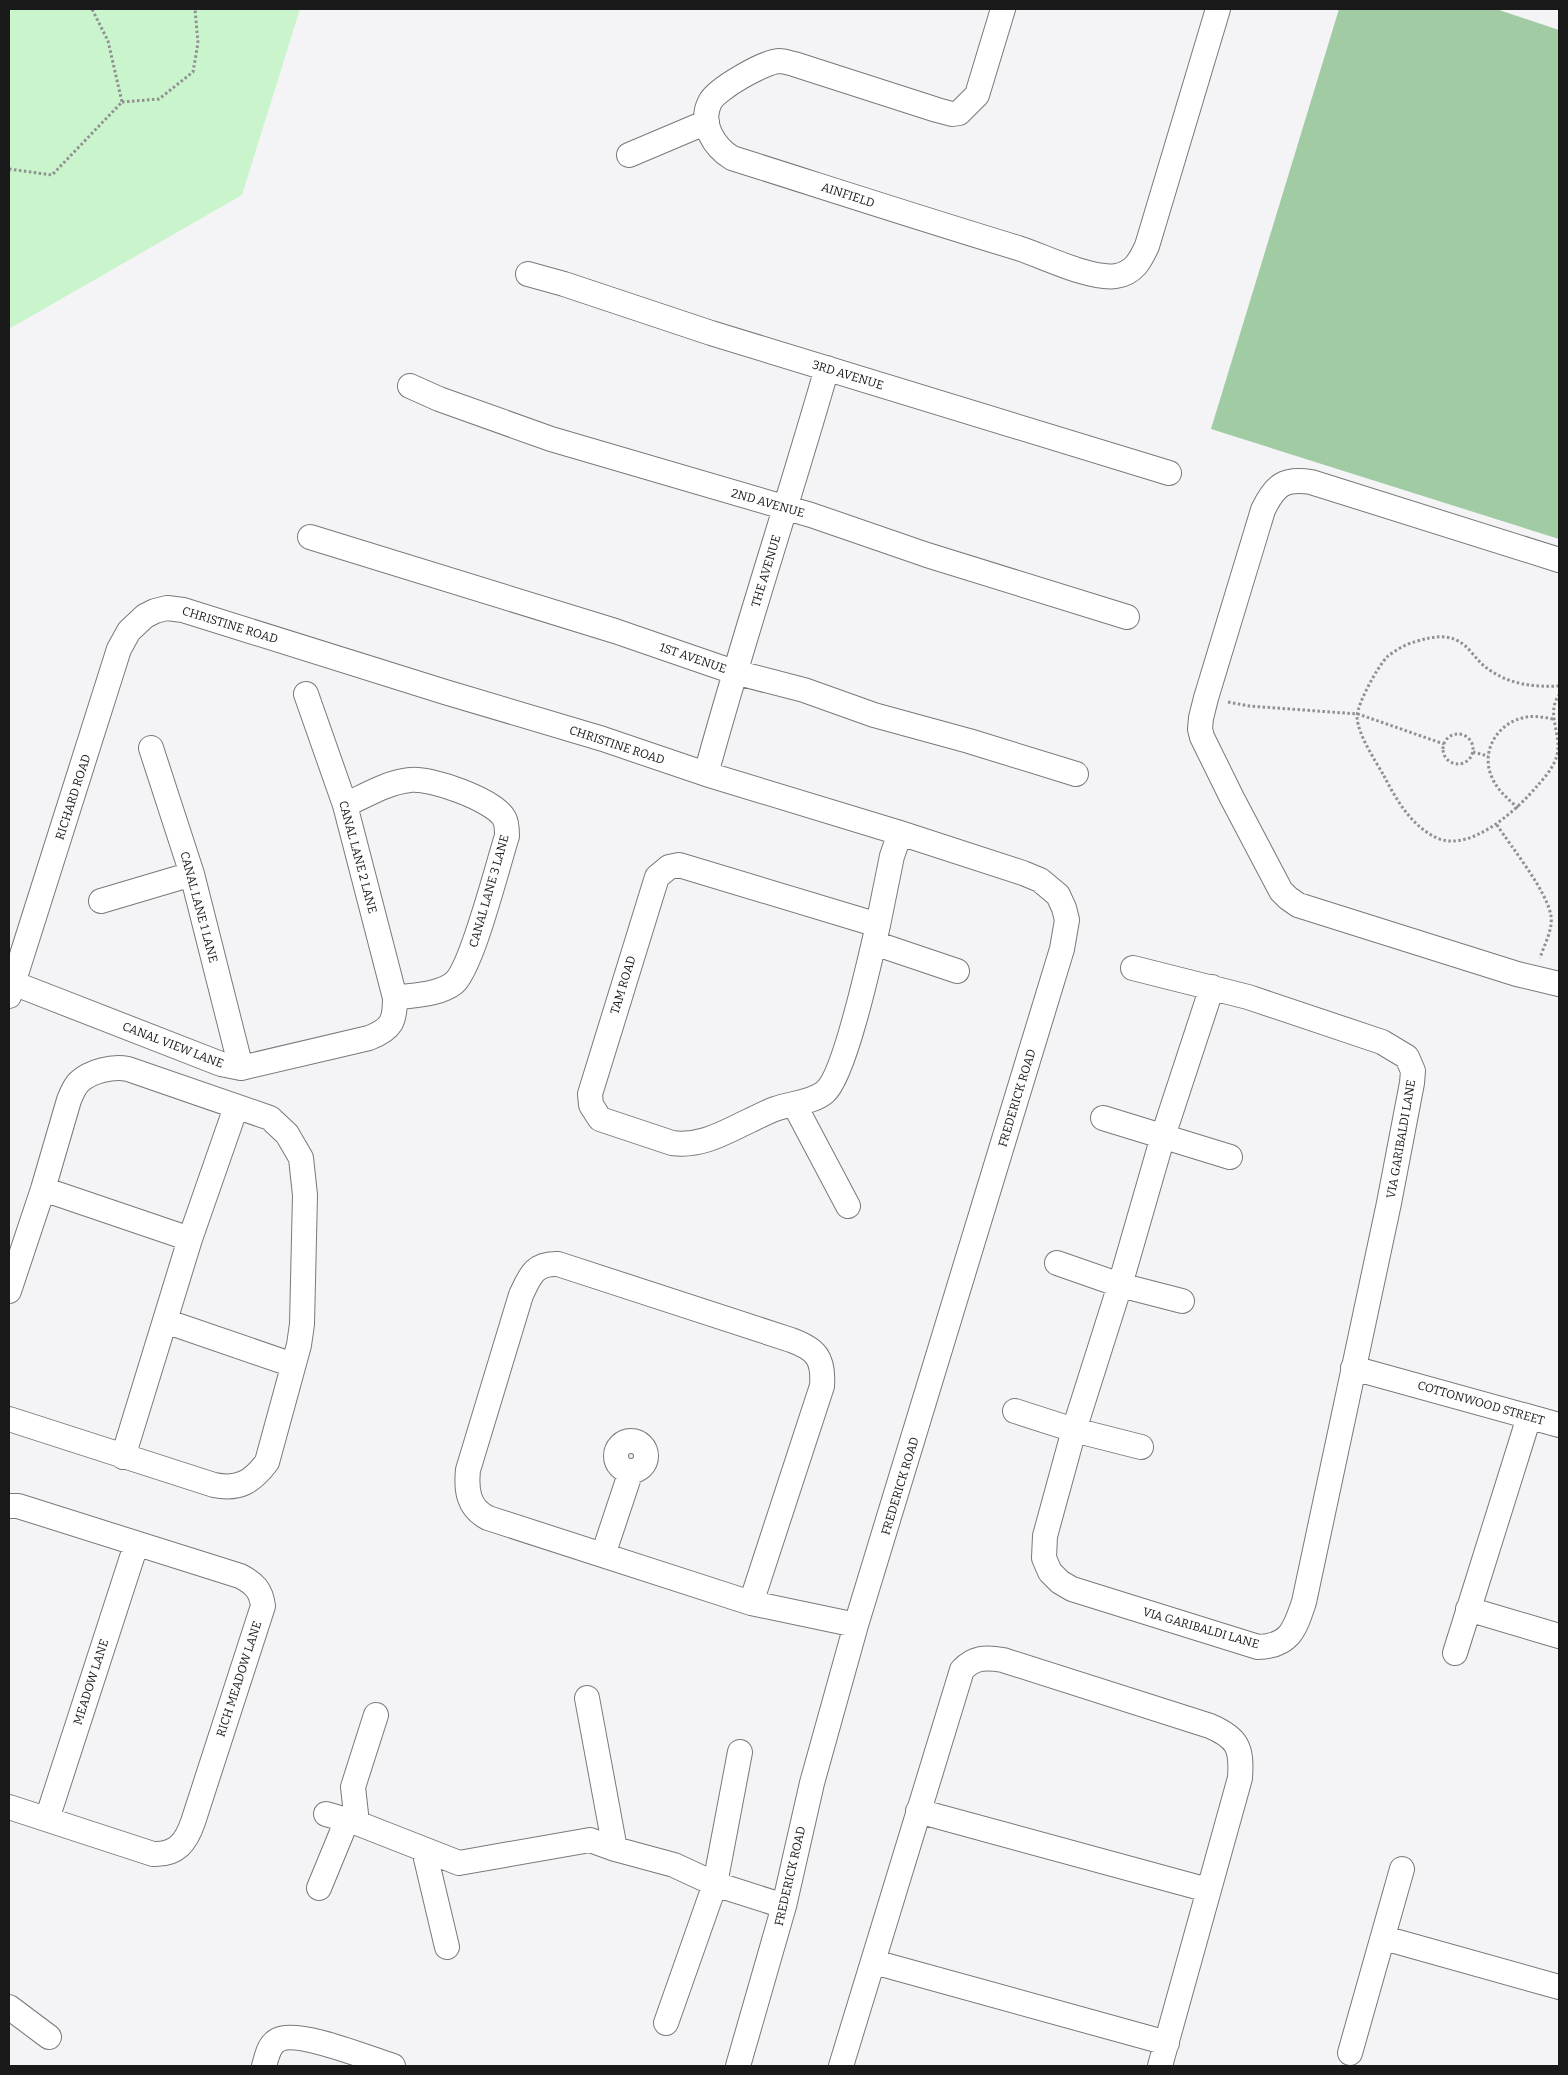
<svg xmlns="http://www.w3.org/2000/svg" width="1568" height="2075" viewBox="0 0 1568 2075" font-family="Bitter,serif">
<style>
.green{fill:#caf4cc}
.forest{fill:#a0cba3}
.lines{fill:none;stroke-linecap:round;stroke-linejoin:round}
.minor-casing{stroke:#79797b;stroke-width:26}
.path{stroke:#909092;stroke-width:3;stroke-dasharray:2.5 2.5;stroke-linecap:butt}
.minor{stroke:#fff;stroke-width:24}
.labels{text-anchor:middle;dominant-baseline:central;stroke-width:4;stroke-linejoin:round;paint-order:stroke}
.street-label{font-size:12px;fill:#19191a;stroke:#fff}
</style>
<rect width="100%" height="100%" fill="#f4f4f6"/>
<path class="green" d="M9 9H300L242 195 9 329Z"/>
<path class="forest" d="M1339 9H1496L1559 30V539L1211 429Z"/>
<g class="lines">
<g class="minor-casing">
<path id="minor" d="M1003 9 977 95 959 113 952 114 937 110 794 64C789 63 784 61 779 61 764 62 716 89 710 102 699 123 714 147 732 158 827 188 922 219 1018 248 1043 256 1091 280 1116 276 1134 273 1140 261 1147 246L1218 9
M629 155 707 122
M528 274 564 284 711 333 1169 473
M410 386 439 399 551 439 811 515 927 555 1127 617
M310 537 615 631 734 672 804 690 874 715 969 741 1076 774
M1559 560 1311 482C1284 478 1275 485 1263 510L1206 698 1201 718 1200 729 1202 737 1232 798 1281 891 1288 898 1298 905 1317 911 1517 974 1559 984
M151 748 192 874 241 1068
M706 774C743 638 788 504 827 368
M345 805C365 796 388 782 410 780 430 777 494 800 504 818 507 823 507 830 507 836 498 864 472 968 454 983 439 995 412 995 395 998
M679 865 878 925C871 955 845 1075 825 1092 812 1103 791 1103 775 1109 767 1112 759 1116 751 1120 725 1132 702 1147 672 1143L600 1119 591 1105 590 1094 657 877 669 867Z
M101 901 192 874
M878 925 892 856 900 833
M874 943 957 971
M1133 968 1248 997 1382 1042 1407 1057 1413 1071 1412 1083 1389 1203 1304 1602C1295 1629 1290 1646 1258 1647L1072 1589 1060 1582 1050 1572 1044 1558 1045 1536 1074 1430 1120 1285 1163 1136 1212 987
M13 983 221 1064 241 1068 369 1038C392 1029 395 1021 395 998L345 805 306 694
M9 996 119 649 129 631 145 616 155 611 167 608 183 610 445 692 603 739 706 774 900 833 1023 873 1040 880 1058 895 1064 908 1067 920 1062 949 856 1625 812 1783 784 1906 738 2066
M794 1104 848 1206
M1103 1118 1230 1157
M43 1189 190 1239
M1057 1263 1120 1285 1182 1301
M9 1291 43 1189 69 1100C72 1093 74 1087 79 1082 91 1071 112 1066 128 1069L270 1118 287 1134 301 1158 305 1195 302 1324 299 1345 267 1462C252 1482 239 1490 214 1485L9 1419
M165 1321 293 1365
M1353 1368 1559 1425
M1015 1411 1074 1430 1141 1447
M616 1456a15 15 0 1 1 30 0a15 15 0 1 1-30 0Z
M123 1457 190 1239 236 1107
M9 1506H18L240 1576C254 1583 261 1590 263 1606L193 1822C186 1842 177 1855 153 1854L9 1807
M603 1555 631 1471
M751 1603 822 1386C824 1358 816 1349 791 1340L558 1264C534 1263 530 1276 521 1295L468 1470C466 1490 468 1508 488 1518L751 1603 856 1625
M1468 1609 1559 1636
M1455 1653 1529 1417
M587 1698 615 1849
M918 1811 1208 1890
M326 1814 357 1823 459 1863 590 1840 615 1849 674 1865 715 1884 784 1906
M47 1819 136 1545
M357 1823 353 1787 376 1715
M424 1850 447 1947
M319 1888 347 1820
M1384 1938 1559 1987
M874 1962 1167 2043
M9 2007 49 2037
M666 2023 715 1884 740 1752
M1350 2053 1402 1869
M264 2066C267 2057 268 2045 278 2040 297 2029 370 2059 393 2066
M841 2066 962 1670C974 1657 986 1657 1003 1660L1210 1726C1238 1738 1242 1748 1240 1778L1160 2066"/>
</g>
<path class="path" d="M122 102 159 99 193 72 198 43 195 9
M9 169 52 175 122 102 108 41 92 9
M1559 686C1535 687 1512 685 1491 671 1483 666 1478 660 1472 653 1455 632 1437 635 1414 642 1406 644 1394 651 1387 657 1378 666 1357 704 1357 717 1358 735 1375 760 1384 776 1396 799 1411 826 1437 838 1471 853 1518 809 1538 785 1547 775 1557 763 1558 749 1559 730 1547 712 1559 695
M1228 702 1249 706 1358 714 1444 744
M1443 749a15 15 0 1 1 30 0a15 15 0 1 1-30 0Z
M1473 752 1488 756
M1518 808C1507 798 1496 789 1491 775 1481 750 1498 724 1522 718 1532 715 1543 717 1553 719
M1497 825C1512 848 1547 891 1551 916 1553 930 1544 945 1540 958"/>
<use href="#minor" class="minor"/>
</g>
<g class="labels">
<g class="street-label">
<text transform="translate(848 195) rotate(18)">AINFIELD</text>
<text transform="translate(848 375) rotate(17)">3RD AVENUE</text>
<text transform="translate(768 503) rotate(16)">2ND AVENUE</text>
<text transform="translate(766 571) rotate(-73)">THE AVENUE</text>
<text transform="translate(230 625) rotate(17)">CHRISTINE ROAD</text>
<text transform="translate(693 658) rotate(19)">1ST AVENUE</text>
<text transform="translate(617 745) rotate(18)">CHRISTINE ROAD</text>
<text transform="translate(73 797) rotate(-72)">RICHARD ROAD</text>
<text transform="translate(358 857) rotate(75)">CANAL LANE 2 LANE</text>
<text transform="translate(489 891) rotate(-74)">CANAL LANE 3 LANE</text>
<text transform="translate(199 907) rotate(75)">CANAL LANE 1 LANE</text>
<text transform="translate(623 985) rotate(-73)">TAM ROAD</text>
<text transform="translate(173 1045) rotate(21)">CANAL VIEW LANE</text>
<text transform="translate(1017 1098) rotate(-73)">FREDERICK ROAD</text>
<text transform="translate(1401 1139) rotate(-80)">VIA GARIBALDI LANE</text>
<text transform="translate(1481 1403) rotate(16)">COTTONWOOD STREET</text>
<text transform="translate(900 1486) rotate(-73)">FREDERICK ROAD</text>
<text transform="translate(1201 1628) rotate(16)">VIA GARIBALDI LANE</text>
<text transform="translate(239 1679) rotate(-72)">RICH MEADOW LANE</text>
<text transform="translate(91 1682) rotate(-72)">MEADOW LANE</text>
<text transform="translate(790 1876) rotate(-77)">FREDERICK ROAD</text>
</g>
</g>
<rect width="1568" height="2075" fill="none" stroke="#19191a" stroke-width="20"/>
</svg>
